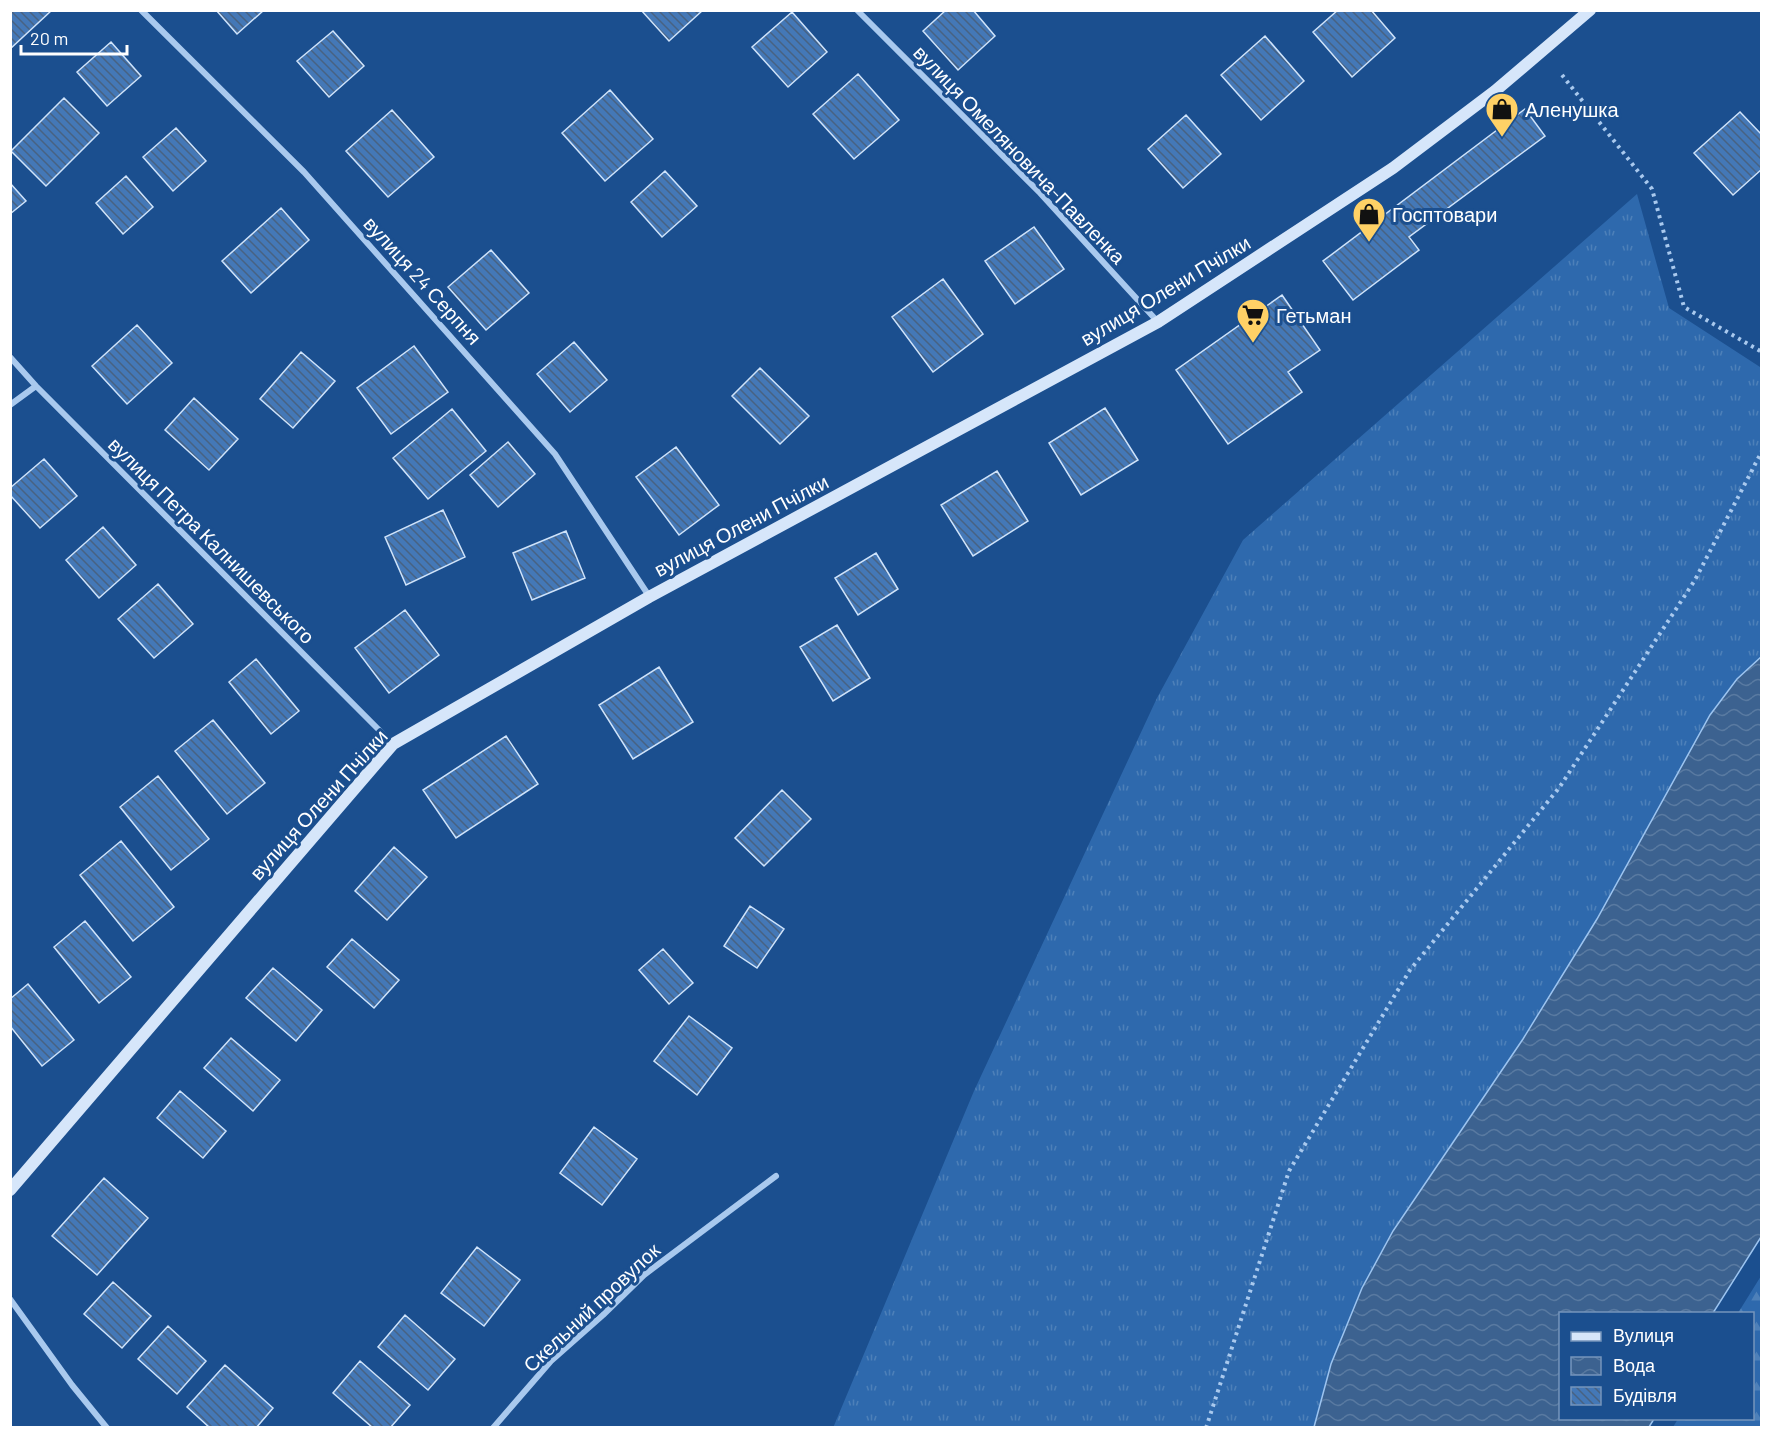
<svg xmlns="http://www.w3.org/2000/svg" width="1772" height="1438" viewBox="0 0 1772 1438" font-family="Barlow,sans-serif">
<style>
.grass{fill:url(#grass-tufts)}
.forest{fill:url(#forest-firs)}
.water{fill:url(#water-waves);stroke:#9cc4f0;stroke-width:1.5}
.building{fill:url(#building-back-hatch);stroke:#cfe3fa;stroke-width:1.5}
.lines{fill:none;stroke-linecap:round;stroke-linejoin:round}
.path{stroke:#a9c9ee;stroke-width:4;stroke-dasharray:3 4.5;stroke-linecap:butt}
.street{stroke:#a9c9ee;stroke-width:6}
.secondary{stroke:#d6e6fa;stroke-width:12}
.labels{text-anchor:middle;dominant-baseline:central;stroke-width:6;stroke-linejoin:round;paint-order:stroke}
.poi-label{font-size:20px;fill:#fff;stroke:#1b4f8f;text-anchor:start}
.street-label{font-size:20px;fill:#fff;stroke:#1b4f8f}
</style>
<defs>
<pattern id="grass-tufts" width="24" height="20" patternUnits="userSpaceOnUse" patternTransform="scale(1.5)"><rect width="24" height="20" fill="#2e69ad"/><path d="M3 7l-1-3M5 7V3M7 7l1-3M15 17l-1-3M17 17v-4M19 17l1-3" fill="none" stroke="#4d80b9"/></pattern>
<pattern id="forest-firs" width="22" height="20" patternUnits="userSpaceOnUse" patternTransform="scale(1.5)"><rect width="22" height="20" fill="#2e69ad"/><path d="M5 1l3.5 6h-7zM16 11l3.5 6h-7z" fill="#4d80b9"/></pattern>
<pattern id="water-waves" width="16" height="10" patternUnits="userSpaceOnUse" patternTransform="scale(1.5)"><rect width="16" height="10" fill="#3c6290"/><path d="M0 5q4-4 8 0t8 0" fill="none" stroke="#597aa1"/></pattern>
<pattern id="building-back-hatch" width="6" height="6" patternUnits="userSpaceOnUse" patternTransform="scale(1.5)"><rect width="6" height="6" fill="#4478b7"/><path d="M-1 5l2 2M0 0l6 6M5-1l2 2" fill="none" stroke="#486282"/></pattern>
</defs>
<rect width="100%" height="100%" fill="#1b4f8f"/>
<path class="grass" d="M1637 194 1669 308 1760 367 1761 366V657L1737 679 1710 715 1597 919 1523 1039 1392 1231 1362 1288 1331 1364 1314 1427 833 1428 974 1091 1157 698 1243 540Z"/>
<path class="forest" d="M1761 1276V1427H1673L1678 1419 1752 1418V1314L1738 1313Z"/>
<path class="water" d="M1761 657V1237L1713 1313 1560 1314V1418L1654 1419 1649 1427H1314L1331 1364 1362 1288 1393 1231 1523 1039 1597 919 1710 715 1737 679Z"/>
<path class="building" d="M10 10H52L10 49Z
M216 10H264L237 34Z
M641 10H703L669 41Z
M946 10H973L995 36 958 70 923 31Z
M1338 10H1371L1395 38 1352 77 1313 32Z
M792 12 827 52 788 87 752 47Z
M333 31 364 66 329 97 297 61Z
M1265 36 1304 81 1261 120 1221 75Z
M111 42 141 76 107 106 77 72Z
M858 74 899 120 854 159 813 114Z
M610 90 653 139 605 181 562 133Z
M64 98 99 133 46 186 11 151Z
M1525 109 1545 136 1409 237 1419 250 1353 300 1323 261Z
M392 110 434 157 388 197 346 151Z
M1740 112 1762 135V169L1733 195 1694 153Z
M1186 115 1221 154 1183 188 1148 149Z
M176 128 206 161 173 191 143 157Z
M665 171 697 206 662 237 631 202Z
M126 176 153 207 123 234 96 203Z
M10 183 26 201 10 214Z
M281 208 309 240 251 293 222 261Z
M1034 227 1064 269 1015 304 985 261Z
M491 250 529 293 486 330 448 287Z
M943 279 983 334 933 372 892 317Z
M1282 295 1320 350 1288 372 1302 392 1228 444 1176 370Z
M137 325 172 363 127 404 92 366Z
M574 342 607 380 570 412 537 374Z
M414 346 448 392 391 434 357 388Z
M301 352 335 381 293 428 260 399Z
M760 368 809 416 780 444 732 396Z
M194 398 238 439 209 470 165 430Z
M1105 408 1138 460 1081 495 1049 443Z
M452 409 486 451 428 499 393 458Z
M508 442 535 474 498 507 470 475Z
M676 447 719 505 679 535 636 477Z
M44 459 77 496 40 528 10 495V488Z
M997 471 1028 521 973 556 941 505Z
M443 510 465 557 406 585 385 537Z
M103 527 136 565 99 598 66 560Z
M566 531 585 578 532 600 513 553Z
M876 553 898 589 858 615 835 578Z
M158 584 193 624 154 658 118 619Z
M405 610 439 655 389 693 355 648Z
M837 625 870 678 833 701 800 647Z
M256 659 299 711 271 734 229 682Z
M659 667 693 722 633 759 599 705Z
M213 720 265 783 227 814 175 751Z
M506 736 538 784 456 838 423 790Z
M158 776 209 839 171 870 120 807Z
M782 790 811 819 764 866 735 838Z
M121 841 174 907 133 941 80 875Z
M394 847 427 877 387 920 355 891Z
M750 906 784 929 757 968 724 946Z
M85 921 131 977 99 1003 54 947Z
M352 939 399 980 374 1008 327 967Z
M663 949 693 983 669 1004 639 970Z
M273 968 322 1010 296 1041 246 998Z
M28 984 74 1040 42 1066 10 1026V999Z
M689 1016 732 1048 697 1095 654 1061Z
M231 1038 280 1080 253 1111 204 1068Z
M180 1091 226 1131 203 1158 157 1118Z
M594 1127 637 1159 602 1205 560 1173Z
M104 1178 148 1218 97 1275 52 1236Z
M477 1247 520 1280 484 1326 441 1293Z
M113 1282 151 1316 122 1348 84 1314Z
M405 1315 455 1359 428 1390 378 1347Z
M168 1326 206 1361 177 1394 138 1359Z
M360 1361 410 1405 390 1428H373L333 1393Z
M225 1365 273 1408 256 1428H210L187 1407Z"/>
<g class="lines">
<path class="path" d="M1562 75 1652 189 1684 307 1762 352
M1206 1428 1289 1171 1410 970 1559 788 1695 580 1762 451"/>
<path class="street" d="M141 10 304 172 555 454 649 596
M857 10 1040 193 1158 322
M10 357 36 386 393 744
M10 405 36 386
M10 1299 72 1385 107 1428
M493 1428 551 1361 603 1315 644 1275 776 1176"/>
<path class="secondary" d="M10 1190 393 744 649 597 1158 322 1393 168 1495 91 1590 10"/>
</g>
<defs>
<g id="shop-pin" transform="scale(1.725)"><path d="M0 17L-7.5 6A9.5 9.5 0 1 1 7.5 6Z" fill="#ffd166" stroke="#1b4f8f"/><path d="M-5-2.5h2.3a2.7 3.5 0 0 1 5.4 0H5L5.5 6h-11ZM-1.5-2.5h3a1.5 2.3 0 0 0-3 0Z" fill="#111"/></g>
<g id="supermarket-pin" transform="scale(1.725)"><path d="M0 17L-7.5 6A9.5 9.5 0 1 1 7.5 6Z" fill="#ffd166" stroke="#1b4f8f"/><path d="M-6-5.5h2.5l.6 2H6L4.5 2H-2.5L-4.4-4H-6ZM-1.5 3.2a1.3 1.3 0 1 0 .1 0ZM3 3.2a1.3 1.3 0 1 0 .1 0Z" fill="#111"/></g>
</defs>
<g fill-rule="evenodd">
<use href="#shop-pin" x="1502" y="109"/>
<use href="#shop-pin" x="1369" y="214"/>
<use href="#supermarket-pin" x="1253" y="315"/>
</g>
<g class="labels">
<g class="poi-label">
<text x="1525" y="109">Аленушка</text>
<text x="1392" y="214">Госптовари</text>
<text x="1276" y="315">Гетьман</text>
</g>
<g class="street-label">
<text transform="translate(1020 154) rotate(46)">вулиця Омеляновича-Павленка</text>
<text transform="translate(423 280) rotate(48)">вулиця 24 Серпня</text>
<text transform="translate(1165 290) rotate(-31)">вулиця Олени Пчілки</text>
<text transform="translate(741 525) rotate(-28)">вулиця Олени Пчілки</text>
<text transform="translate(212 540) rotate(45)">вулиця Петра Калнишевського</text>
<text transform="translate(318 804) rotate(-48)">вулиця Олени Пчілки</text>
<text transform="translate(591 1307) rotate(-43)">Скельний провулок</text>
</g>
</g>
<rect width="1772" height="1438" fill="none" stroke="#ffffff" stroke-width="24"/>
<rect x="1559" y="1312" width="195" height="108" fill="#1b4f8f" stroke="#7695bc" stroke-width="1.5"/>
<rect x="1571" y="1332" width="30" height="9" fill="#d6e6fa" stroke="#7695bc" stroke-width="1.5"/>
<text x="1613" y="1342" font-size="18" fill="#ffffff">Вулиця</text>
<rect x="1571" y="1357" width="30" height="18" fill="url(#water-waves)" stroke="#7695bc" stroke-width="1.5"/>
<text x="1613" y="1372" font-size="18" fill="#ffffff">Вода</text>
<rect x="1571" y="1387" width="30" height="18" fill="url(#building-back-hatch)" stroke="#7695bc" stroke-width="1.5"/>
<text x="1613" y="1402" font-size="18" fill="#ffffff">Будівля</text>
<path d="M21 45v9h106v-9" fill="none" stroke="#ffffff" stroke-width="3"/>
<text x="30" y="45" font-size="18" fill="#ffffff" stroke="#1b4f8f" stroke-width="4.5" paint-order="stroke">20 m</text>
</svg>
